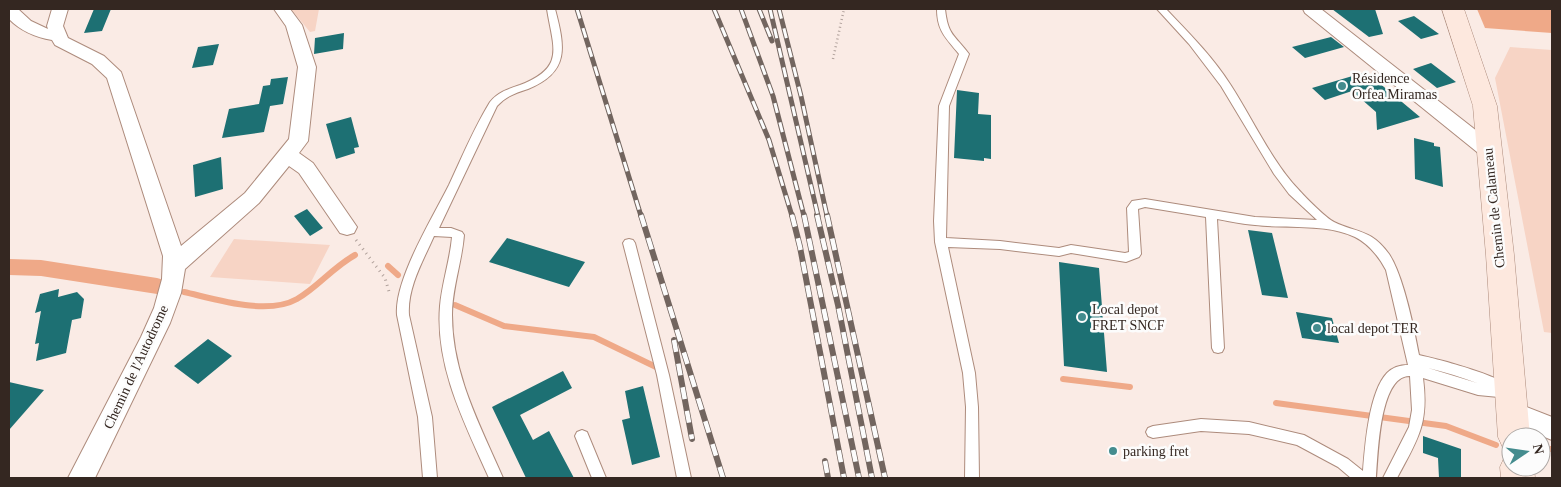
<svg xmlns="http://www.w3.org/2000/svg" width="1561" height="487" viewBox="0 0 1561 487" font-family="'Times New Roman',serif">
<style>
.green{fill:#f7d4c5}
.water{fill:#efa988}
.lines{fill:none;stroke-linecap:round;stroke-linejoin:round}
.stream{stroke:#efa988;stroke-width:6}
.canal{fill:#efa988;fill-rule:evenodd}
.building{fill:#1d7073}
.lane-casing{stroke:#ad8b7c;stroke-width:2}
.street-casing{stroke:#ad8b7c;stroke-width:2}
.secondary-casing{stroke:#ad8b7c;stroke-width:1}
.path-far1{stroke:#b0a19b;stroke-width:2.5;stroke-dasharray:1 3;stroke-linecap:butt}
.path{stroke:#b0a19b;stroke-width:3;stroke-dasharray:1 4.5;stroke-linecap:butt}
.lane{fill:#fff;fill-rule:evenodd}
.street{fill:#fff;fill-rule:evenodd}
.secondary{fill:#fde8de;fill-rule:evenodd}
.rail-far1-casing{stroke:#72655f;stroke-width:5}
.rail-casing{stroke:#72655f;stroke-width:6}
.rail-far1{stroke:#fcfcfc;stroke-width:3;stroke-dasharray:10;stroke-linecap:butt}
.rail{stroke:#fcfcfc;stroke-width:4.5;stroke-dasharray:12;stroke-linecap:butt}
.poi-dot{fill:#448c8e;stroke:#fcfcfc;stroke-width:2}
.labels{text-anchor:middle;dominant-baseline:central;stroke-width:5;stroke-linejoin:round;paint-order:stroke}
.poi-label{font-size:14px;fill:#342721;stroke:#fcfcfc;text-anchor:start}
.street-label{font-size:14px;fill:#342721;stroke:#fcfcfc}
</style>
<rect width="100%" height="100%" fill="#faebe5"/>
<path class="green" d="M291 9H319L315 31 310 32Z
M1510 47 1552 50V333L1544 332 1495 78Z
M234 239 330 245 310 284 210 277Z"/>
<path class="water" d="M1477 9H1552V33L1485 28Z"/>
<g class="lines">
<path class="stream" d="M388 266 398 275
M184 292C215 299 267 316 297 299 318 287 333 267 355 255
M455 305 504 326 594 337 656 367
M1063 379 1130 387
M1276 403 1446 426 1496 445
M1548 449H1552"/>
<path class="canal" d="M9 259 41 260 157 278 164 280 167 286 164 292 157 294 41 276 9 275Z"/>
</g>
<path class="building" d="M94 9H111L102 31 84 33Z
M1332 9H1375L1383 34 1369 37Z
M1414 16 1439 34 1421 39 1398 21Z
M344 33 343 49 314 54 315 38Z
M1331 37 1344 47 1305 58 1292 47Z
M219 44 213 65 192 68 198 47Z
M1431 63 1456 82 1437 88 1413 69Z
M1366 72 1420 117 1377 130 1376 112 1352 91 1325 100 1312 88Z
M288 77 283 104 270 106 264 132 222 138 229 109 259 104 263 86 270 85 271 79Z
M957 90 979 93 978 114 991 115V159L984 158V161L954 158Z
M351 117 359 147 354 148 355 153 336 159 326 124Z
M1414 138 1434 143V146L1440 147 1443 187 1415 179Z
M221 157 223 189 195 197 193 165Z
M307 209 323 228 310 236 294 216Z
M1248 230 1272 233 1288 298 1262 295Z
M507 238 585 262 569 287 489 262Z
M1059 262 1099 268 1107 372 1064 366Z
M59 289 58 297 77 292 84 299 81 318 72 320 66 353 36 361 39 343 35 344 41 311 35 313 40 294Z
M1296 312 1332 318 1339 343 1302 338Z
M208 339 232 356 198 384 174 366Z
M563 371 572 388 520 415 533 440 549 431 574 478H526L492 407Z
M9 382 44 390 9 430Z
M643 386 660 457 632 465 622 420 630 418 625 391Z
M1423 436 1461 449V478H1439L1438 458 1423 453Z"/>
<g class="lines">
<g class="lane-casing">
<path id="lane" d="M547 9H555C565 47 570 72 528 89 516 93 506 96 497 106L439 228H451L462 232 464 235C462 262 452 288 452 315 452 374 480 425 503 478H489C465 424 435 367 440 306 442 283 450 260 452 237L434 236C423 261 407 288 409 315L432 417 437 478H423L418 417 397 315C394 280 433 217 449 185 462 157 474 128 490 102 498 92 508 89 520 85 566 67 553 48 547 9Z
M937 9H945C948 36 954 34 969 54L949 106 946 238 1000 241 1059 248 1071 245 1125 253 1129 252 1127 208 1132 201 1145 199 1255 217 1317 220 1289 194 1274 174 1221 86 1189 44 1157 9H1166C1188 32 1212 56 1230 84 1251 116 1272 162 1298 189 1305 197 1326 218 1334 222 1357 233 1371 229 1389 254 1403 275 1414 328 1419 355 1437 359 1509 377 1515 392L1514 396 1509 398 1478 395 1423 378C1429 424 1418 439 1397 478H1383L1409 427 1412 410 1410 376C1379 375 1378 456 1376 478H1351L1338 467 1297 445 1249 434 1201 431 1153 438 1148 436 1146 432 1148 428 1153 426 1201 419 1249 422 1304 435 1348 459 1363 471C1365 445 1369 392 1387 373 1393 367 1401 365 1408 365L1386 270C1379 257 1369 244 1355 237 1325 223 1288 229 1255 225 1242 224 1229 221 1217 219L1224 348 1222 352 1218 353 1214 352 1212 348 1206 217 1145 207 1138 209 1141 254 1139 257 1126 262 1071 253 1059 256 1000 249 948 247 975 373 978 407 979 478H965L966 407 963 373 935 242 934 221 939 106 959 54C946 38 937 31 937 9ZM1428 368C1445 372 1461 377 1477 383Z
M629 239 633 240 635 243 669 375 691 478H677L657 375 623 243 625 240Z
M582 430 587 432 606 478H592L575 436 577 432Z"/>
</g>
<g class="street-casing">
<path id="street" d="M9 9H18L31 21 48 29 47 26 52 9H68L63 26 68 38 104 56 121 72 181 246 245 193 289 139 298 67 286 26 274 9H290L302 25 316 67 308 141 299 153 313 163 357 227 354 233 347 235 340 233 299 173 289 166 259 203 185 269 181 293 170 323 95 478H68L141 337 154 308 162 279 163 256 107 78 92 64 55 45 52 40C35 37 21 31 9 19Z
M1303 9H1321L1496 146 1499 151 1496 156 1489 158 1482 156 1305 13Z
M1511 401 1552 417V440L1502 420 1499 412 1502 404Z"/>
</g>
<g class="secondary-casing">
<path id="secondary" d="M1442 9H1464L1497 106 1514 255 1530 437H1511V451L1503 448 1498 437 1486 255 1473 106Z
M1511 454V467H1534L1535 478H1501L1500 467 1505 456Z"/>
</g>
<path class="path-far1" d="M833 59 844 9"/>
<path class="path" d="M356 240 385 278 390 295"/>
<use href="#lane" class="lane"/>
<use href="#street" class="street"/>
<use href="#secondary" class="secondary"/>
<g class="rail-far1-casing">
<path id="rail-far1" d="M577 9 641 216
M714 9 769 140 792 216
M741 9 773 96 804 216
M759 9 772 41
M770 9 818 216
M779 9 801 96 827 216"/>
</g>
<g class="rail-casing">
<path id="rail" d="M641 215 723 478
M792 215 800 247 844 478
M804 215 859 478
M817 215 838 305 872 478
M827 215 885 478
M674 340 692 439
M825 461 828 478"/>
</g>
<use href="#rail-far1" class="rail-far1"/>
<use href="#rail" class="rail"/>
</g>
<g class="poi-dot">
<circle cx="1342" cy="86" r="5"/>
<circle cx="1082" cy="317" r="5"/>
<circle cx="1317" cy="328" r="5"/>
<circle cx="1113" cy="451" r="5"/>
</g>
<g class="labels">
<g class="poi-label">
<text x="1352" y="78">Résidence<tspan x="1352" dy="16">Orfea Miramas</tspan></text>
<text x="1092" y="309">Local depot<tspan x="1092" dy="16">FRET SNCF</tspan></text>
<text x="1327" y="328">local depot TER</text>
<text x="1123" y="451">parking fret</text>
</g>
<g class="street-label">
<text transform="translate(1494 208) rotate(-96)">Chemin de Calameau</text>
<text transform="translate(136 367) rotate(-65)">Chemin de l'Autodrome</text>
</g>
</g>
<rect width="1561" height="487" fill="none" stroke="#342721" stroke-width="20"/>
<g transform="translate(1526 452) rotate(77)"><circle r="24" fill="#fcfcfc" stroke="#aca7a4"/>
<path d="M0-4L9 19L0 12L-9 19Z" fill="#448c8e"/>
<text y="-8" font-size="14" font-weight="bold" text-anchor="middle" fill="#342721">N</text>
</g>
</svg>
